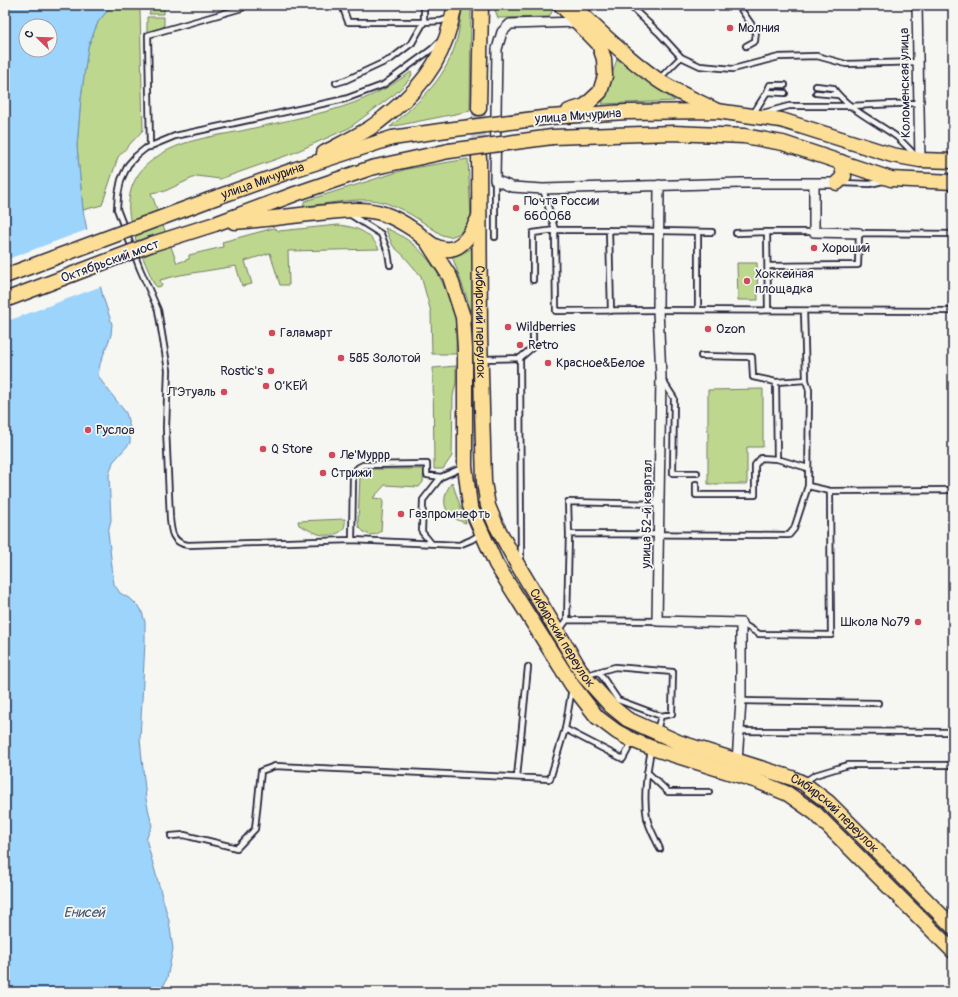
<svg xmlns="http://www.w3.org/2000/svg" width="958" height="997" viewBox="0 0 958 997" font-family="Pangolin,sans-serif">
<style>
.green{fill:#bed78e;stroke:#707c64}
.water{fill:#9dd4fc;stroke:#6c8daf;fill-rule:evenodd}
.pier{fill:#f6f6f2}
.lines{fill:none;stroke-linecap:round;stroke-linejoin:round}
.primary-tunnel{stroke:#cccccd;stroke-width:14;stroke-dasharray:14 7;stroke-linecap:butt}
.service-casing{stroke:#22223b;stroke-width:8}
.minor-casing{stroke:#22223b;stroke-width:12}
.primary-casing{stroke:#22223b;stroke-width:17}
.service{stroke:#f6f6f2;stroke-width:4.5}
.minor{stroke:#f6f6f2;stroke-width:9}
.primary{stroke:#fdde96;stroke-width:14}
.primary-bridge-casing{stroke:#22223b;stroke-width:17;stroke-linecap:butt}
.primary-bridge{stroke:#fdde96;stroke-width:14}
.poi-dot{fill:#d1495b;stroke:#f6f6f2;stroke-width:1.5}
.labels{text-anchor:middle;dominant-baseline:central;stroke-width:3.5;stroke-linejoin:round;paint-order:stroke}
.poi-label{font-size:13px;fill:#22223b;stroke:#f6f6f2;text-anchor:start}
.street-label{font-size:13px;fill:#22223b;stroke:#f6f6f2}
.water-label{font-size:14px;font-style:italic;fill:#475775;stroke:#f6f6f2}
</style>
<rect width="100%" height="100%" fill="#f6f6f2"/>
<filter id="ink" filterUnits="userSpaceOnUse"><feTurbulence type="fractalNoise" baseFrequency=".025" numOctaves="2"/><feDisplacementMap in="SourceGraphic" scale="8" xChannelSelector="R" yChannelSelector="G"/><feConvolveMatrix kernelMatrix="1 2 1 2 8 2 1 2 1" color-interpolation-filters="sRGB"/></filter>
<g filter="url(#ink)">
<path class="green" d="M112 5H144L140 10 143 130 118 157 102 205 83 210 77 146 81 98 88 47 98 22Z
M153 5H164V14H149Z
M462 5H471L470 111 390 127C421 100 448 78 458 35 460 25 461 15 462 5Z
M496 5H552L554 8 549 17 498 18 495 10Z
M147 17H164V31L147 35Z
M617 59 675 101 602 104Z
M411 72 412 74 409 80 396 93 349 128 291 154 220 179 197 176 163 192 162 191 151 193 177 263 189 259V255L223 247 222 242 274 228 279 231 338 225C357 227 370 232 379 249L288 251 289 285H280L270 253 245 261 252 284 242 286 236 266 180 275 160 280 162 286 157 287 154 284C145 261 126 225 129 201 130 186 138 171 150 162 174 141 210 137 241 131 271 124 302 118 332 110 361 102 387 89 411 72Z
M468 159 471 218 466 227 458 234 450 237 442 235C422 222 402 206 378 201 358 197 327 204 307 206L303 204 305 201 407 169Z
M385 228C419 241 439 268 450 302 452 307 454 312 455 316 457 328 456 342 456 354H432L431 312 421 276 403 255 393 246Z
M474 247 476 301 472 322 468 301 452 256 461 254Z
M737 263H757L758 300H738Z
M456 366V382L453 396 452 456 443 469H434L433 368Z
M763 389V447H747V484H708V390Z
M365 469H424L423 482 419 487 385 485 373 498 382 499 383 503 381 531 377 534 370 535 364 532 359 527 358 523 360 475Z
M452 482 466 523C443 517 439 500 452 482Z
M345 519C347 533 334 536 323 535 315 534 306 528 299 525L298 521Z"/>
<path class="water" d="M5 5H112L98 22 88 47 81 98 77 146 83 210 89 240 103 297 112 324 111 335 100 364 98 375 102 382 126 413 130 428V443L113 462 109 475 111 520 108 532 114 584 120 593 132 600 141 609 145 622V642L140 739 146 799 152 826 146 839 169 921 173 949 167 978 161 992H5ZM26 26H50V50H26Z"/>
<path class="pier" d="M89 229 102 286 5 322V260Z"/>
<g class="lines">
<path class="primary-tunnel" d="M479 108V157"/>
<g class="service-casing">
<path id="service" d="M342 5 348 22H424L441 21 449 18
M629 5 659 33 681 57 659 79
M738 5 756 31 755 41 746 46
M439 42 432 49 383 85 345 99 175 136 146 148 136 156 128 165 121 180 118 195 117 209 140 269 158 310 168 370 166 428 170 518C171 531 172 543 188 545L352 540 459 545 471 540 481 534
M681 57 700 66 733 69 779 57 817 56 846 64 918 62
M336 83 346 80 391 59 412 43 424 22V5
M816 86 833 88C849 110 875 121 897 137 903 142 909 149 915 155
M767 92 785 93
M816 93 838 95
M763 113 789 106H849L918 103
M753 114 767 92 770 85H785
M150 147 148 35 242 8V5
M495 180V237
M841 183 870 184 883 181
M543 189 555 230H609L712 232
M351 215 381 234 388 252 390 265
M609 230 611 311
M698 232V310
M736 233 767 232
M768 266 858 265 859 233 953 234
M533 280V233L555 230 556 311 658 310 953 311
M768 310 767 232H814
M804 311 806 380 809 390 808 486 830 491
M701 356 752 357 753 377 776 382 806 380
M520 358 533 347V334
M482 359 520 358 521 556 517 560
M663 381 674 398 673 473H697
M776 382 777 459
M696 484V495H755V465L761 458 777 459 808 468
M569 534 568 502 659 504
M352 540 353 478C353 472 357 467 363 465L427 464V475L441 477
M431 543 422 532 423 500 441 477 464 467
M567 620 657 621
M741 623 759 634 831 635 830 491 953 490
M559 631 567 620 569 534 789 535 794 529 808 486
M599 672 618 700 661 716
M587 675 615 667 673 672 672 714 661 716 657 730
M741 701 878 703
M565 729 623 759 632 742
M740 731 953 732
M651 750C647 772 643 796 647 818 649 828 656 839 660 849
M647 772 668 792H709
M517 777 528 667
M804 782 815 775 848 765H953
M171 836 184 835 237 848 255 829 261 771 275 766 550 779 565 729 572 688"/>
</g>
<g class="minor-casing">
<path id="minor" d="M917 5 920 160
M579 22 510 24 502 32 497 49 495 180 512 187 543 189 740 183H837
M814 183V232L859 233
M659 185 658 310 661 377 657 621 741 623V701L737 762"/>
</g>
<g class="primary-casing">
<g id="primary">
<path d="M561 5 599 44 604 59 605 76 600 92 585 106 569 111"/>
<path d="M572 5C599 31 627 58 658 80 675 92 696 100 715 110"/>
<path d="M479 108 481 5"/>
<path d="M550 117 626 112 717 111 781 120 892 155 920 160 953 161"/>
<path d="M552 137 673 133 744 136 783 143 891 179 953 182"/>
<path d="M324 153C339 145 355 137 370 128 378 123 385 116 392 111 429 81 446 52 455 5"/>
<path id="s1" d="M479 157 480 335 484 482 488 506 496 525 516 562 584 676 611 706 627 719 678 742 792 778 803 783 828 802 953 927"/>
<path d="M837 183 844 176 841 162"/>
<path id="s2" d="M209 200 296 169 392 138 447 130"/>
<path d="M234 222C259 220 284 217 309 214 332 212 362 206 384 214 394 217 405 224 414 230 424 238 435 251 450 249 465 247 473 229 479 217"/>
<path d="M428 243 450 277 463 317 465 349V466L470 506 496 564 572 685 597 717 617 732 632 740 652 748 757 781 788 794 815 813 953 951"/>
<path d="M152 244 215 224 295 194 371 168 449 151"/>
</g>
</g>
<use href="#service" class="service"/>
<use href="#minor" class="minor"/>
<use href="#primary" class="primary"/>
<g class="primary-bridge-casing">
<path id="primary-bridge" d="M447 130 550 117
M449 151 552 137
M5 276 209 200
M5 300 152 244"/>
</g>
<use href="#primary-bridge" class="primary-bridge"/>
</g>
</g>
<g class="poi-dot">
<circle cx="730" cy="28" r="4"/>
<circle cx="516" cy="208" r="4"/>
<circle cx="814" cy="248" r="4"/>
<circle cx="747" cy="281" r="4"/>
<circle cx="508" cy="327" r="4"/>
<circle cx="708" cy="329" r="4"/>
<circle cx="272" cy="333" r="4"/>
<circle cx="520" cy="345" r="4"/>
<circle cx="341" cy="358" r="4"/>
<circle cx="548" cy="363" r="4"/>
<circle cx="271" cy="371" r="4"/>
<circle cx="266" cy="386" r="4"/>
<circle cx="224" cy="392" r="4"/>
<circle cx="88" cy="430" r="4"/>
<circle cx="263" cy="449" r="4"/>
<circle cx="332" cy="455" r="4"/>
<circle cx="323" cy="473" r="4"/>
<circle cx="401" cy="514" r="4"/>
<circle cx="918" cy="622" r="4"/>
</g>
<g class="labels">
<g class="poi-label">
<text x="738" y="28">Молния</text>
<text x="524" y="201">Почта России<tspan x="524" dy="15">660068</tspan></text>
<text x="822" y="248">Хороший</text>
<text x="755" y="274">Хоккейная<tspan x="755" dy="15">площадка</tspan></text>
<text x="516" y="327">Wildberries</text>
<text x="716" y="329">Ozon</text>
<text x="280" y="333">Галамарт</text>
<text x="528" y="345">Retro</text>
<text x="349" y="358">585 Золотой</text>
<text x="556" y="363">Красное&amp;Белое</text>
<text x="263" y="371" text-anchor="end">Rostic's</text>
<text x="274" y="386">О’КЕЙ</text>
<text x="216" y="392" text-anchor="end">Л'Этуаль</text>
<text x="96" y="430">Руслов</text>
<text x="271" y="449">Q Store</text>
<text x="340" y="455">Ле'Муррр</text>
<text x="331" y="473">Стрижи</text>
<text x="409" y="514">Газпромнефть</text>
<text x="910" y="622" text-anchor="end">Школа №79</text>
</g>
<g class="street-label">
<text transform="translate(905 83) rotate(-91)">Коломенская улица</text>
<text transform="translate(578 116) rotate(-4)">улица Мичурина</text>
<text stroke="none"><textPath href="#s2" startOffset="57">улица Мичурина</textPath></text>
<text transform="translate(110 261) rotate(-20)">Октябрьский мост</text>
<text stroke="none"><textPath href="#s1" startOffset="165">Сибирский переулок</textPath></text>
<text transform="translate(647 514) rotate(-89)">улица 52-й квартал</text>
<text stroke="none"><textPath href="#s1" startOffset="501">Сибирский переулок</textPath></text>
<text stroke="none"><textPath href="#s1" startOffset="837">Сибирский переулок</textPath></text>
</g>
<g class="water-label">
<text x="84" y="912">Енисей</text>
</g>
</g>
<rect width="958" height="997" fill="none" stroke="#f6f6f2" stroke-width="20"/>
<rect x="10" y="10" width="938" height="977" fill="none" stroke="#22223b" stroke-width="1.5" filter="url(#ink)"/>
<g transform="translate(38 38) rotate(293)"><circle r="19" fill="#f6f6f2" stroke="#a1a1a9"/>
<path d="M0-3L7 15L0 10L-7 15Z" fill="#d1495b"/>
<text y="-6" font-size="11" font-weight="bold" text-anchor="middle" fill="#22223b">С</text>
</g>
</svg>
